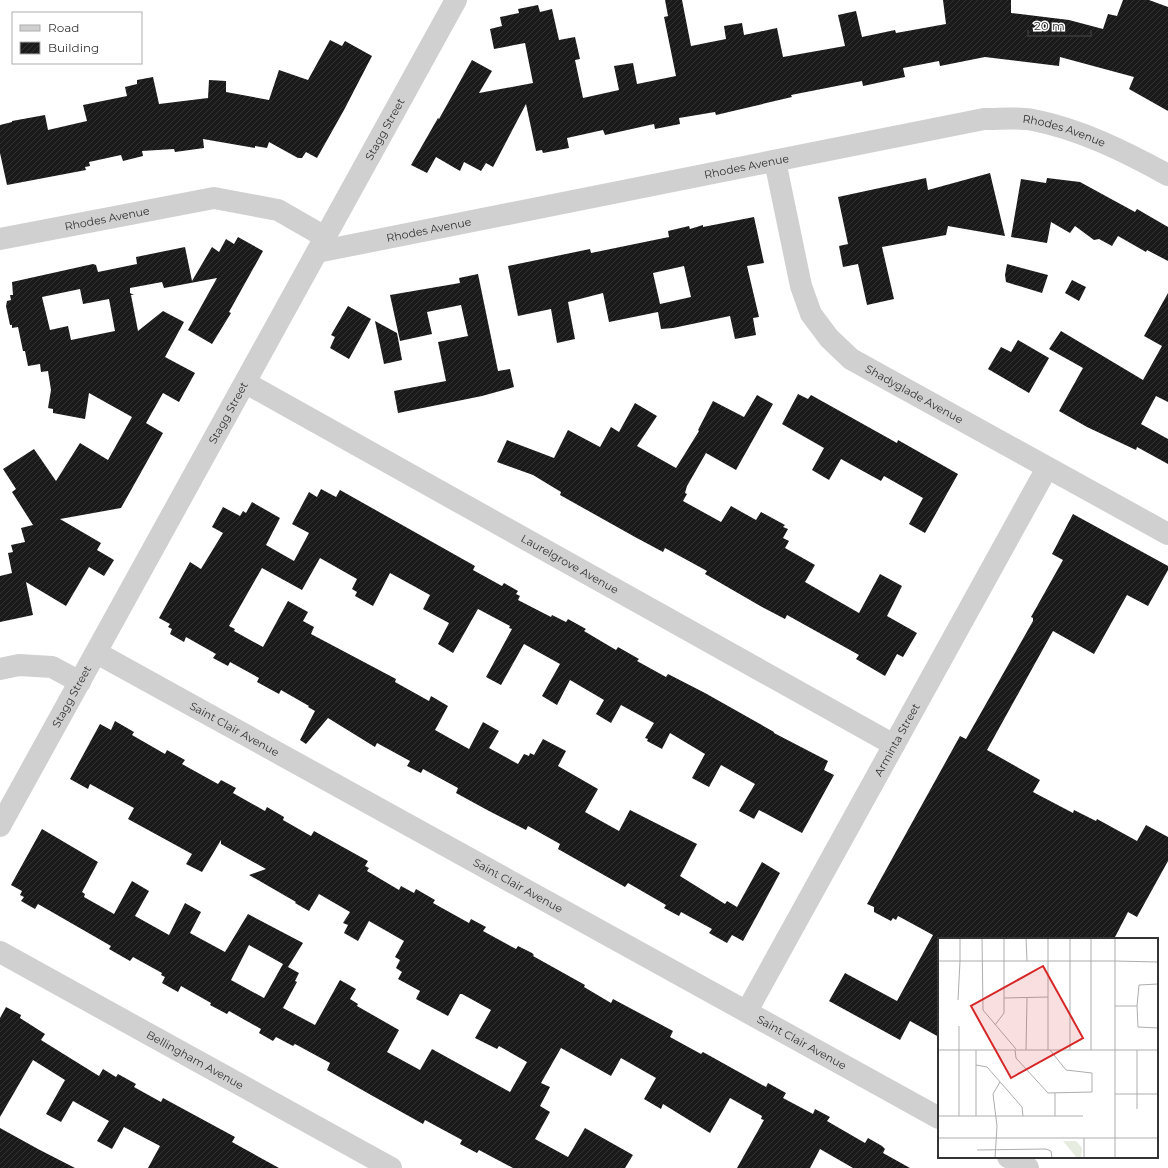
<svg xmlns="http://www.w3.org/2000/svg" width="1168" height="1168" viewBox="0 0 1168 1168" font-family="Montserrat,sans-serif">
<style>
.building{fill:url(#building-hatch);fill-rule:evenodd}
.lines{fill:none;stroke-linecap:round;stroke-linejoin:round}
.minor{stroke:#d0d0d0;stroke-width:22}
.labels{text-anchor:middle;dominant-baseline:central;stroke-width:4;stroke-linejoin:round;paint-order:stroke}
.street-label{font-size:11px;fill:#333;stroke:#fff}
.inset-road{fill:none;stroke:#adadad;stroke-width:1}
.view{fill:#d62828;fill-opacity:0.15;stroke:#d62828;stroke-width:2}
.inset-edge{fill:none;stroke:#333;stroke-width:2}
</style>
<defs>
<pattern id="building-hatch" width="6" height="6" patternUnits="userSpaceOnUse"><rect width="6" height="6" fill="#1a1a1a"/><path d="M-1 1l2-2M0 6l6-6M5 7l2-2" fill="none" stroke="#333"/></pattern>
</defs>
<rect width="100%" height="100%" fill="#fff"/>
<path class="building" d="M665 0H682L691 46 726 39 724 26 742 23 744 35 777 28 783 57 845 46 838 15 856 11 862 37 895 30 896 33 946 24 943 0H1011V13L1069 20 1103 29 1108 14 1117 16 1123 0H1149L1168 7V111L1129 89 1134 77 1060 57 1059 66 985 57 940 66 939 61 903 68 905 77 863 86 862 81 791 95 792 97 716 115 715 112 679 118 680 124 655 129 654 124 605 135 603 130 567 138 569 148 543 153 542 150 536 151 526 104 493 167 486 163 481 171 464 162 460 171 436 157 427 173 411 165 438 118 439 119 472 60 492 71 479 93 533 83 525 43 494 49 490 29 502 26 500 17 519 13 518 9 538 5 540 12 552 9 559 40 575 37 580 59 575 60 583 98 619 90 614 66 633 63 637 84 676 76 664 17 668 16Z
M330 40 342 46 345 41 372 56 344 110 317 158 306 152 302 158H298L269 142 267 148 255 146V148L203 139 204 148 175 152 174 149 142 151 143 156 123 161 121 155 89 162 90 166 85 167 86 170 7 185 0 153V125L12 122V121L45 115 48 130 87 121 83 105 127 96 125 87 137 84V80L153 77 159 104 208 98 209 80 226 81V92L269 100 279 70 308 80Z
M990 173 1005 236 948 226 946 235 882 247 894 299 867 305 858 264 843 267 839 246 848 244 838 197 926 178 928 190Z
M1047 178 1080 182 1135 212 1137 209 1168 227V261L1147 250 1146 252 1118 236 1112 246 1099 239 1094 240 1075 226 1070 233 1051 222 1047 243 1011 237 1021 179 1046 183Z
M754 217 764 263 747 266 759 317 753 318 756 335 735 339 730 316 673 328 661 329 658 312 609 322 603 293 568 302 575 339 557 343 551 309 518 316 508 266 590 249 591 253 669 237 668 231 689 226 690 229 703 225V227ZM684 266 691 297 660 304 653 273Z
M238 237 263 251 229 312 231 313 212 344 188 330 217 278 164 288 162 282 130 288V293L134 295H131L138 331 163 311 184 322 165 357 195 373 179 402 163 393 146 423 163 433 121 508 60 519 101 543 97 550 114 560 104 576 89 567 66 606 26 582 33 615 0 622V576L12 573 8 553 13 552 11 545 25 542 21 528 33 525 12 492 16 489 3 469 34 449 56 481 80 443 108 460 132 417 89 393 85 419 53 413V409L48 408 51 390 48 371 41 372 40 364 28 366 25 351H23L18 327 12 328V325H10L6 306 7 301 11 300 10 295H13L12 282 93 264 96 265 98 272 137 264 136 257 185 247 192 281 212 247 219 252 226 239 234 244ZM80 289 83 304 109 299 115 331 71 340 68 326 50 330 42 297Z
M1007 264 1048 275 1042 293 1006 282 1005 275Z
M478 274 498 371 510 369 514 387 482 396 398 413 394 391 446 381 438 342 468 336 461 305 427 312 432 334 400 341 390 295 460 283 459 278Z
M1072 280 1086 287 1079 301 1065 293Z
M1168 293V402L1156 396 1141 424 1168 439V464L1137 447 1136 450 1087 427 1059 411 1083 368 1049 349 1061 331 1143 380 1162 346 1144 336Z
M348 306 371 319 349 359 330 348 335 337 331 335Z
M375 321 397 333 402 360 384 364Z
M1018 340 1049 358 1029 393 988 369 1001 347 1011 352Z
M798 394 808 399 811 395 897 443 898 440 958 474 925 533 909 524 923 498 884 476 881 481 841 459 829 480 812 470 824 448 782 424Z
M757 395 773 404 736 470 706 453 687 486 685 493 687 494 683 501 721 522 731 506 756 520 761 512 785 525 783 527 788 529 783 538 789 541 785 548 815 565 805 582 859 613 880 574 902 586 887 616 917 633 903 657 897 654 885 676 856 659 859 655 787 615 785 619 762 607 705 574 707 571 665 548 663 552 635 537 560 495 561 492 533 475 497 462 507 440 554 458 568 430 600 447 611 427 619 432 635 403 657 416 637 446 676 468 699 431 698 430 713 401 744 417Z
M321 489 336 497 340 490 475 566 473 570 502 586 504 583 518 591 516 594 520 596 518 600 551 617 552 615 566 622 568 619 586 629 584 631 616 650 618 647 639 659 637 661 666 677 668 674 705 693 774 732V733L828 761 824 770 834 775 802 833 759 810 754 819 739 811 755 784 721 765 709 787 692 778 705 754 670 733 662 749 647 741 648 739 645 738 654 723 621 705 611 723 596 714 604 700 570 680 557 705 542 696 560 664 524 644 501 685 486 677 512 629 509 628 510 626 478 609 453 653 438 644 449 623 423 609 430 595 390 573 373 606 355 596 357 592 352 589 357 579 320 558 302 590 262 568 229 626 235 629 234 631 263 647 288 601 308 612 303 621 314 627 311 634 396 679 395 682 429 701 431 696 448 706 435 730 469 749 483 722 499 731 489 748 518 764 524 754 529 756 530 753 534 755 543 739 566 751 558 766 598 789 585 812 619 831 630 810 697 844 680 876 725 904 727 901 737 907 762 862 780 873 743 941 732 935 727 943 709 933 712 929 681 912 679 916 664 908 666 905 628 883 625 887 558 849 560 844 528 826 526 830 489 811 456 793 458 788 423 769 421 773 407 766 410 761 377 743 375 747 328 718 306 744 300 740 315 711 308 707 309 706 281 690 279 694 257 682 259 678 230 662 228 666 213 658 216 654 186 637 184 642 170 634 172 629 168 627 170 624 159 618 190 562 201 569 223 533 212 527 223 507 240 516 243 511 246 513 252 502 280 518 266 545 294 561 309 533 292 524 309 492 317 497Z
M1073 514 1168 566V570L1148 606 1127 595 1094 654 1053 631 987 750 1040 780 1033 792 1073 813 1074 810 1096 821 1097 819 1137 841 1146 825 1168 837V861L1137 917 1128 912 1114 939 939 938V1037L910 1021 900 1040 829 1001 845 973 897 1001 933 935 898 916 896 920 893 918 891 921 874 912V907L867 904 960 736 966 739 1033 621V618L1031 617 1063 560 1052 554Z
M115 721 134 732 132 735 165 754 167 750 185 760 182 764 218 784 221 780 236 788 233 793 265 811 267 807 284 817 283 820 311 836 314 831 368 861 365 866 369 868 367 871 399 890 401 886 414 893 416 889 435 900 433 903 469 923 471 919 486 927 483 931 516 949 518 946 532 953 534 955 533 956 585 985 584 987 611 1003 613 999 673 1031 670 1037 701 1054 703 1052 766 1087 768 1083 786 1093 783 1098 813 1114 815 1109 830 1117 827 1121 865 1143 868 1138 882 1146 885 1149 883 1153 910 1168H853L820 1149 810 1168H737L764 1120 761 1119 762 1116 730 1098 710 1133 663 1104 661 1109 644 1099 656 1078 621 1058 611 1076 561 1048 541 1083 550 1087 540 1106 550 1112 535 1139 568 1157 585 1128 633 1155 625 1168H513L479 1150 477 1153 460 1144 462 1140 425 1120 423 1124 371 1095 327 1070 330 1063 295 1044 293 1046 276 1037 273 1041 259 1033 261 1029 229 1011 227 1014 210 1005 211 1003 181 986 178 992 162 983 165 977 161 975 162 973 133 957 130 961 109 949 111 946 38 904 35 909 21 901 24 897 20 895 22 891 11 885 42 829 98 862 82 892 85 894 84 897 114 914 132 881 149 891 135 916 169 935 185 903 201 912 190 933 225 952 248 914 303 943 288 967 299 973 295 981 297 982 283 1008 315 1025 340 980 356 989 350 999 358 1004 357 1006 399 1030 387 1052 420 1070 432 1049 510 1092 527 1062 499 1046 497 1049 475 1038 491 1010 462 994H460L448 1016 416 999 420 991 398 979 402 972 396 968 400 960 395 957 404 941 369 921 358 941 344 933 348 925 343 923 350 912 319 894 309 911 295 903 296 902 249 875 266 869 221 844V840L202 872 186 864 192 854 128 819 134 808 90 784 88 789 70 779 100 724 111 730ZM249 945 283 964 264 998 231 980Z
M6 1007 21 1015 20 1018 45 1034 41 1040 99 1076 103 1069 116 1077 118 1074 136 1084 134 1087 161 1102 163 1098 235 1137 232 1142 279 1168H148L160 1146 124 1127 112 1149 97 1141 109 1121 73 1101 61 1122 46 1114 65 1080 33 1060 0 1117V1018Z
M0 1128 38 1149 75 1168H0Z"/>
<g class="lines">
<g class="minor">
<path id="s1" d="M775 161 801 286 811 314 829 338 851 359 1168 534"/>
<path id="s2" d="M0 239 214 198 278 210 325 237"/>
<path id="s3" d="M317 252 984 119C1000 119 1018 117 1033 120 1080 129 1126 152 1168 175"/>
<path id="s4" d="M246 383 894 745"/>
<path id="s5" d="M97 653 939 1118"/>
<path d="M0 669 19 665 52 667 80 682"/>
<path id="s6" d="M0 826 456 0"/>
<path id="s7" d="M0 952 391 1168"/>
<path id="s8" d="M747 1011 1047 468"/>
<path d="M1008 1157 1028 1168"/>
</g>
</g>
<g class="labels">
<g class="street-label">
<text stroke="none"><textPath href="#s6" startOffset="796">Stagg Street</textPath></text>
<text stroke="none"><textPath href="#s3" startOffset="762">Rhodes Avenue</textPath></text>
<text stroke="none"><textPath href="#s3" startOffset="438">Rhodes Avenue</textPath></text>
<text stroke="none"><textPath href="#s2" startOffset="109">Rhodes Avenue</textPath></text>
<text stroke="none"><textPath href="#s3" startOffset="114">Rhodes Avenue</textPath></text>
<text stroke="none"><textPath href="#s1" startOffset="290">Shadyglade Avenue</textPath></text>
<text stroke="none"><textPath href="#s6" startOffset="472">Stagg Street</textPath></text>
<text stroke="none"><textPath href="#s4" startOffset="371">Laurelgrove Avenue</textPath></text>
<text stroke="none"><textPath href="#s6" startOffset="148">Stagg Street</textPath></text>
<text stroke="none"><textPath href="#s5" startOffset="157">Saint Clair Avenue</textPath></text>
<text stroke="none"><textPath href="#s8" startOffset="310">Arminta Street</textPath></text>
<text stroke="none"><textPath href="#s5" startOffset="481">Saint Clair Avenue</textPath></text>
<text stroke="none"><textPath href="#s5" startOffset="805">Saint Clair Avenue</textPath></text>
<text stroke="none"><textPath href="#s7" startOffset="223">Bellingham Avenue</textPath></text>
</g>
</g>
<g transform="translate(938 938)">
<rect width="220" height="220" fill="#fff"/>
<path d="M125 203H138L144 210 143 220H139Z" fill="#e6ecdf"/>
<path class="inset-road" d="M22 0V23M44 0 45 72 78 111M88 0 89 23M132 0V112M153 0V112M177 0V220M0 23H177M177 23 220 24M220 46 201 47 199 68 200 89 220 90M66 60 110 59M20 62 22 23M177 68H199M57 87 66 75V0M0 112H220M38 112V178M77 112 78 120 110 155 154 154V135L128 132 112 112M88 112 89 60M110 112V0M199 112V171M38 127 49 129 84 169 85 178M177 156H220M0 178H145M21 178V88M117 178V155M0 200H220M146 200V220M0 201V216M39 212 108 211 113 213 114 220M57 220 59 188 55 156 62 144"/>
<path class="view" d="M105 28 145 100 73 140 33 68Z"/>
<rect width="220" height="220" class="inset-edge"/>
</g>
<rect x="12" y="12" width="130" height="52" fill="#ffffff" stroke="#adadad"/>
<rect x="20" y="25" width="20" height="6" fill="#d0d0d0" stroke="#adadad"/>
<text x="48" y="32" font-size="12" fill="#333333">Road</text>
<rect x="20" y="42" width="20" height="12" fill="url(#building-hatch)" stroke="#adadad"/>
<text x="48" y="52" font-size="12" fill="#333333">Building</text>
<path d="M1028 30v6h63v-6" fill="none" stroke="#333333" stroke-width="2"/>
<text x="1034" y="30" font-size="12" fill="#333333" stroke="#ffffff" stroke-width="3" paint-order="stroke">20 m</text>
</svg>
